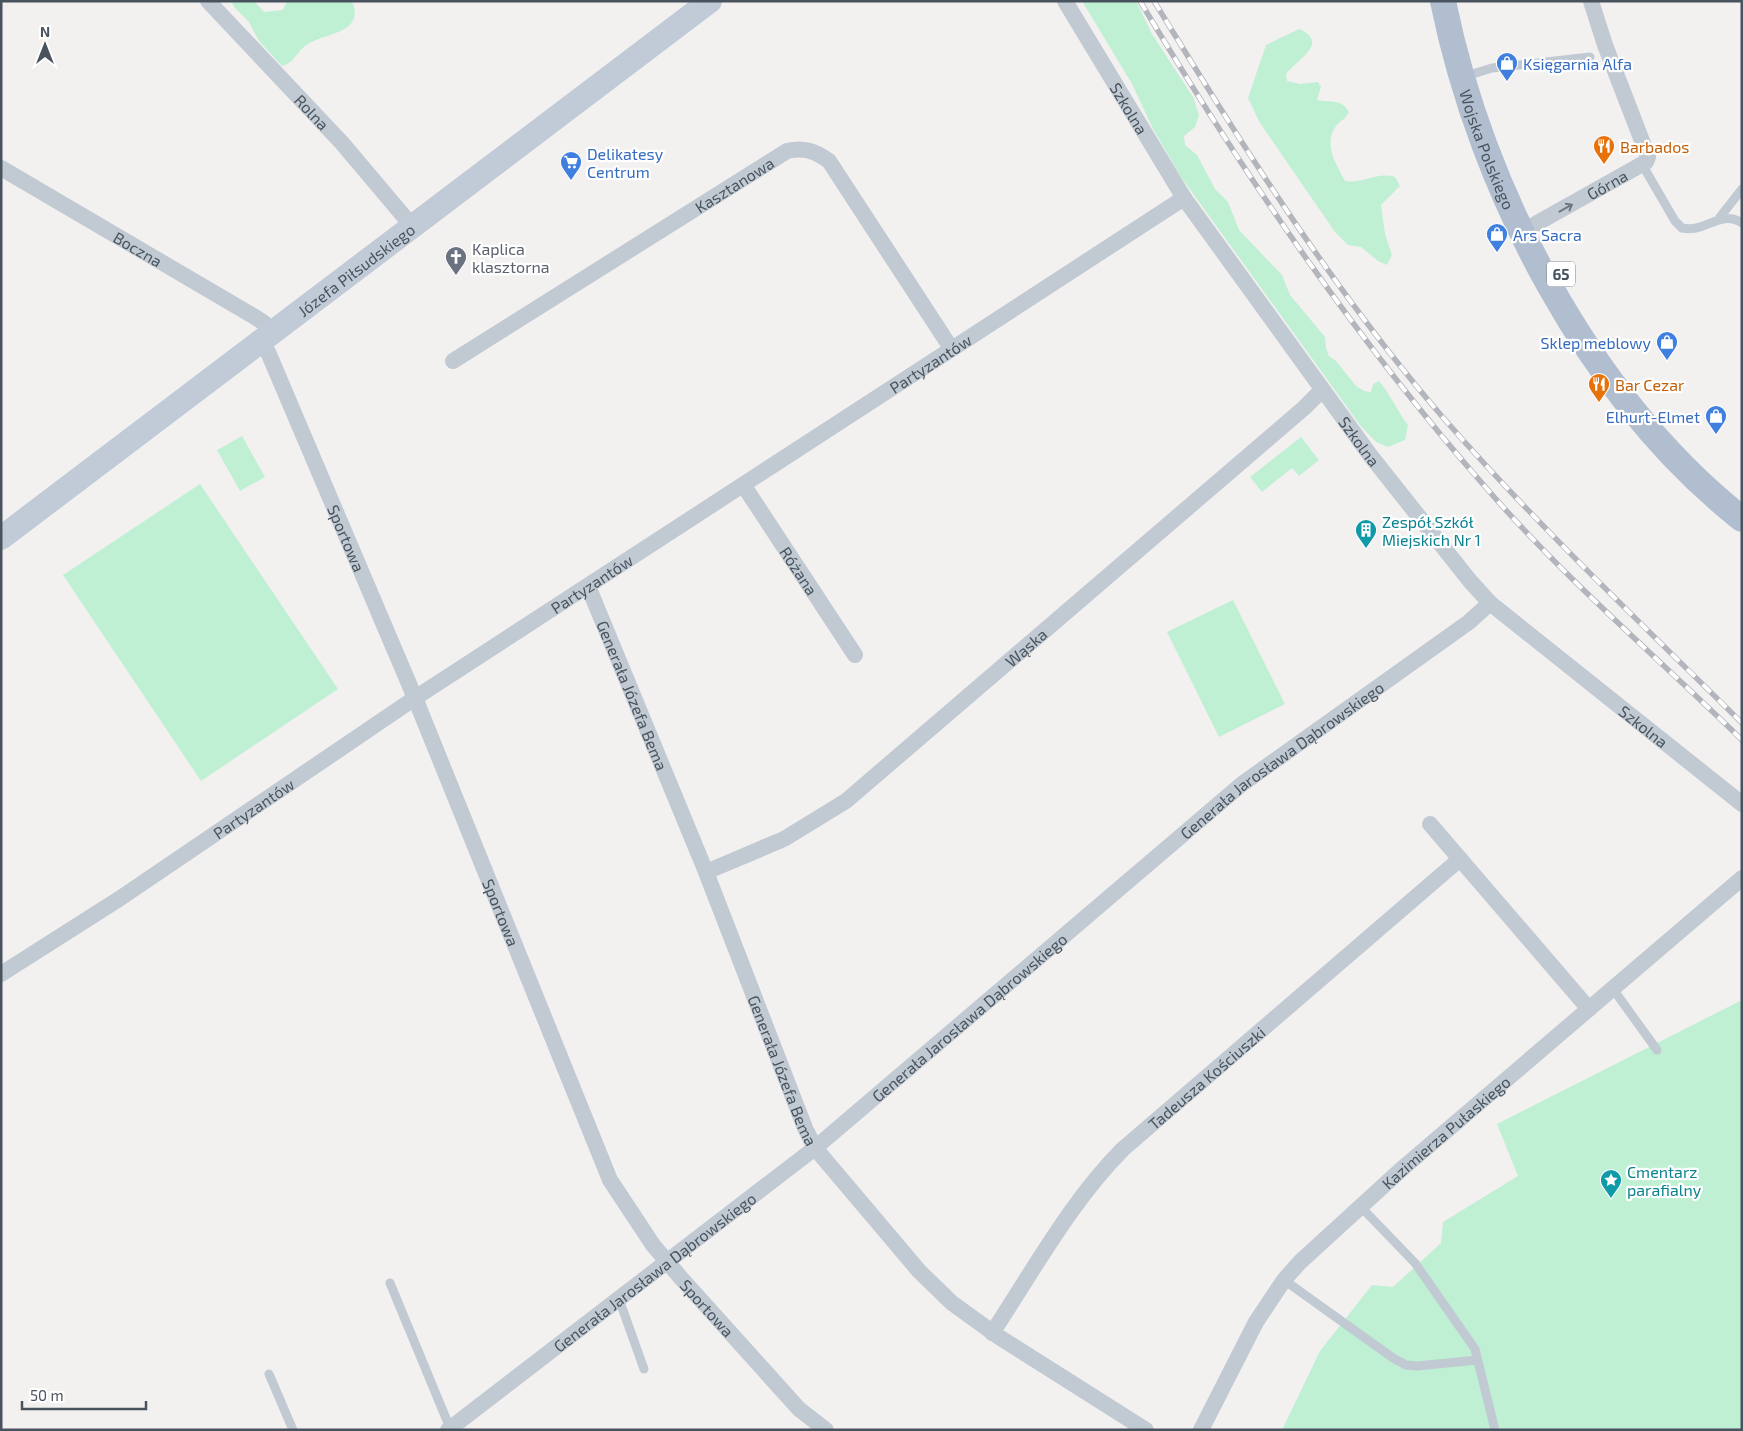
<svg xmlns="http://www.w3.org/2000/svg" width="1743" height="1431" viewBox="0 0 1743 1431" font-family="'Exo 2',sans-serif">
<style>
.green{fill:#bff0d4}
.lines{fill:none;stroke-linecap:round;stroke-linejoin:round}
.lane{stroke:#c1cad2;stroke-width:9}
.street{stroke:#c1cad2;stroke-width:16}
.secondary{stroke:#c1cbd7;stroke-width:24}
.primary{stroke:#b0becf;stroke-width:26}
.rail-casing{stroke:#b2b5bb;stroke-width:5.5}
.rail{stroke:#fff;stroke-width:4;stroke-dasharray:11;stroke-linecap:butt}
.oneway{stroke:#6c7781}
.labels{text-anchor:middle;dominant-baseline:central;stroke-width:4.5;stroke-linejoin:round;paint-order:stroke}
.shield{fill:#fff;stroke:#7f878e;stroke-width:1}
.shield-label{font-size:15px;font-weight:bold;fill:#48535e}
.shop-label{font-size:16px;fill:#366cbe;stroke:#fff;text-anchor:start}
.street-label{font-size:16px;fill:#48535e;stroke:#fff}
.food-label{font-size:16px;fill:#c56008;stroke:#fff;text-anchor:start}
.worship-label{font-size:16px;fill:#5b616d;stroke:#fff;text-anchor:start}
.culture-label{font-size:16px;fill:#0d838f;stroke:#fff;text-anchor:start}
</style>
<rect width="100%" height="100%" fill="#f3f0f0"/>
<path class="green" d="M231 1H254L264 12 283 10 287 1H352C366 35 323 32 305 46 296 53 294 63 282 66L259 41 249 22 235 8Z
M1082 1H1136L1152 34 1193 97 1199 115 1195 127 1184 136 1185 145 1197 155 1215 189 1228 202 1239 230 1282 275 1290 295 1325 337 1326 348 1329 356 1336 361 1356 386 1364 391 1371 392 1373 384 1379 381C1391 395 1397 411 1408 425L1405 440 1388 447 1376 442 1360 425 1181 177 1153 129 1132 84Z
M1299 29C1331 43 1296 60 1286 74L1287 81 1300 84 1318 82 1321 87 1317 100C1330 103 1341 98 1349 112 1346 119 1341 120 1336 126 1323 144 1336 164 1345 181 1362 184 1378 171 1395 177L1400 186 1381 205 1385 234 1392 255 1387 265 1378 261 1361 247 1348 245 1335 232 1260 123 1248 98 1266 45Z
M242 436 265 477 240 491 217 450Z
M1301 437 1319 460 1299 476 1292 468 1262 492 1250 477Z
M200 484 338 689 201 781 63 575Z
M1233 600 1285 704 1219 737 1167 632Z
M1742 1000V1430H1282L1320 1351 1372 1285 1393 1287 1441 1243 1443 1222 1518 1176 1497 1124Z"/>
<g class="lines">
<path class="lane" d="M1463 77 1492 68 1590 57
M1643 166 1675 221 1682 228C1706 233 1720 209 1742 223
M1720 217 1742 189
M1613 989 1657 1050
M1360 1206 1415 1263 1475 1349 1495 1430
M1284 1280 1393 1358 1406 1365 1417 1366 1477 1360
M390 1283 450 1428
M619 1299 644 1369
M269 1374 293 1430"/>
<g class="street">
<path id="s1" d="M208 1 342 143 412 226"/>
<path id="s2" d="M1065 1 1184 198 1370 455 1470 581 1490 603 1742 804"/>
<path id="s3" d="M1 168 255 317 264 323 272 333"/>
<path id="s4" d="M1523 231 1646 162 1648 157 1644 146 1605 45 1591 1"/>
<path id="s5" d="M261 341 268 352 415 698 610 1180 653 1245 681 1278 799 1409 826 1430"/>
<path id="s6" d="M453 361 787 151C804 147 815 151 829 161L951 348"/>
<path id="s7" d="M744 486 855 655"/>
<path id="s8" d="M588 586 706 872 805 1128 815 1148 919 1271 952 1303 999 1337 1146 1430"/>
<path d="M1430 824 1589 1009"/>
<path id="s9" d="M706 872 784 839 846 801 1304 408 1322 390"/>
<path id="s10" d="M1 974 119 899 415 698 1184 198"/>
<path id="s11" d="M992 1333C1033 1271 1071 1201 1123 1149L1460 859"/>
<path id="s12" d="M448 1430 815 1148 1242 784 1469 622 1490 603"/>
<path id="s13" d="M1201 1430 1256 1322 1284 1280 1300 1262 1404 1167 1742 878"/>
</g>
<path class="secondary" id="s14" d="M1 538 710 1"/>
<path class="primary" id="s15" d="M1443 1C1481 190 1590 399 1742 519"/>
<g class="rail-casing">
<path id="rail" d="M1140 1C1243 173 1355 339 1488 490 1566 580 1657 657 1742 740
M1154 1C1243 147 1334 292 1446 421 1539 527 1642 624 1742 723"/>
</g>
<use href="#rail" class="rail"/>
</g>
<defs><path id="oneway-shaft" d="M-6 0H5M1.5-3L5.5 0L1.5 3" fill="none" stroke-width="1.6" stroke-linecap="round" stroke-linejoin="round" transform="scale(1.25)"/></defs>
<use class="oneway" href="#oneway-shaft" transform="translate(1566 208) rotate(-29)"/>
<defs>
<g id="shop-pin" transform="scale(1.125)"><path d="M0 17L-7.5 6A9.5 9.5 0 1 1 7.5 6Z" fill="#3f7fe0" stroke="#fff"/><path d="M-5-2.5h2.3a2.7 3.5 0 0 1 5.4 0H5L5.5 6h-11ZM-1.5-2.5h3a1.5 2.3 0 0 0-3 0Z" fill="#fff"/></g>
<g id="restaurant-pin" transform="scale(1.125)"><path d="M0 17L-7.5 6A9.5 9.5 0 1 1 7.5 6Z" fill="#e8710a" stroke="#fff"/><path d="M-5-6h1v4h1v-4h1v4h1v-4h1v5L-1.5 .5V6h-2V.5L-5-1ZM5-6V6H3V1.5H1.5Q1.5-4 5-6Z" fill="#fff"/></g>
<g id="supermarket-pin" transform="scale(1.125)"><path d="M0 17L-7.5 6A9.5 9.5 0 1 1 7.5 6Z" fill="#3f7fe0" stroke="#fff"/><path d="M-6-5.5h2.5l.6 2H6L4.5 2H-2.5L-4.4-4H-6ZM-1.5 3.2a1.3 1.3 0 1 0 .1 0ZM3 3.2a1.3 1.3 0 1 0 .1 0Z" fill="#fff"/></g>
<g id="church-pin" transform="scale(1.125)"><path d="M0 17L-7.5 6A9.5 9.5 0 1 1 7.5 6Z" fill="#6b7280" stroke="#fff"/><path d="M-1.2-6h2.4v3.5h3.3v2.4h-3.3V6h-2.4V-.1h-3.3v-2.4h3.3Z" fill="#fff"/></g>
<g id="building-pin" transform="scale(1.125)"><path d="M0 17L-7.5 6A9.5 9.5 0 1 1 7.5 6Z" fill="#0f9aa8" stroke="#fff"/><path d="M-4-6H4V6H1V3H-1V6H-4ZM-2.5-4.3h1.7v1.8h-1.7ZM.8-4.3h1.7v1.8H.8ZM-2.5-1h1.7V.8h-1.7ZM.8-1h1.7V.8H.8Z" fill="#fff"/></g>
<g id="sight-pin" transform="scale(1.125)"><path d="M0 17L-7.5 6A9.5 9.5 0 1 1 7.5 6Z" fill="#0f9aa8" stroke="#fff"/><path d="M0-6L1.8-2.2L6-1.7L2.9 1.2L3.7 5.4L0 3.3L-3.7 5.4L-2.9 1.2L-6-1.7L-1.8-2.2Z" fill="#fff"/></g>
</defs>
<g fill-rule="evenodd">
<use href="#shop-pin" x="1507" y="63"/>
<use href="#restaurant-pin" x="1604" y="146"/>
<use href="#supermarket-pin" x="571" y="162"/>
<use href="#shop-pin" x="1497" y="234"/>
<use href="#church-pin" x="456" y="257"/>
<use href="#shop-pin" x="1667" y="342"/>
<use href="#restaurant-pin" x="1599" y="384"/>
<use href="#shop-pin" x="1716" y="416"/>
<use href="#building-pin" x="1366" y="530"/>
<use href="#sight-pin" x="1611" y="1180"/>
</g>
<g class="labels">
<rect class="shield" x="1547" y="261.5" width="28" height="25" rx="4"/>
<g class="shield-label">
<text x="1561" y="274">65</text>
</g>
<g class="shop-label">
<text x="1523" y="63">Księgarnia Alfa</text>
<text x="587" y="153">Delikatesy<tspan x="587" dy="18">Centrum</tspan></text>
<text x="1513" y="234">Ars Sacra</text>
<text x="1651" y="342" text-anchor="end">Sklep meblowy</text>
<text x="1700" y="416" text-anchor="end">Elhurt-Elmet</text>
</g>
<g class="street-label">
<text stroke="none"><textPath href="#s2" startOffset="125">Szkolna</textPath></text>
<text stroke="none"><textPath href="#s1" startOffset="152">Rolna</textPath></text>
<text stroke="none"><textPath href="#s15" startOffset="155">Wojska Polskiego</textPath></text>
<text stroke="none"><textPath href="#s6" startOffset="332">Kasztanowa</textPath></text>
<text stroke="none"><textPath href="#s4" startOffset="96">Górna</textPath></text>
<text stroke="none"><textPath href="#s3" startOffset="159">Boczna</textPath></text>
<text stroke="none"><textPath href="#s14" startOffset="445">Józefa Piłsudskiego</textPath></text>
<text stroke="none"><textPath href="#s10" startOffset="1112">Partyzantów</textPath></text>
<text stroke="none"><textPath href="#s2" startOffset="530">Szkolna</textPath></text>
<text stroke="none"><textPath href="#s5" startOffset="215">Sportowa</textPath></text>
<text stroke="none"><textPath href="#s7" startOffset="101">Różana</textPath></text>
<text stroke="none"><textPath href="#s10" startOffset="708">Partyzantów</textPath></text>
<text stroke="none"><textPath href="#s9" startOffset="394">Wąska</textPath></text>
<text stroke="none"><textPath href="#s8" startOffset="118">Generała Józefa Bema</textPath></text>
<text stroke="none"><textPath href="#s2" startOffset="935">Szkolna</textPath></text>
<text stroke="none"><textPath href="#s12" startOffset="1070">Generała Jarosława Dąbrowskiego</textPath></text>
<text stroke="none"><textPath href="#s10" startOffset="302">Partyzantów</textPath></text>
<text stroke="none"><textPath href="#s5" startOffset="620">Sportowa</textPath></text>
<text stroke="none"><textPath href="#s12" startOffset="665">Generała Jarosława Dąbrowskiego</textPath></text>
<text stroke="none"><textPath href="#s8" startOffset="522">Generała Józefa Bema</textPath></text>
<text stroke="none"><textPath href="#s11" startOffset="336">Tadeusza Kościuszki</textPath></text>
<text stroke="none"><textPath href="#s13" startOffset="391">Kazimierza Pułaskiego</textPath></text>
<text stroke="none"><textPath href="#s12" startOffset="260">Generała Jarosława Dąbrowskiego</textPath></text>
<text stroke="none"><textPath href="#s5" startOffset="1070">Sportowa</textPath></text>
</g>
<g class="food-label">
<text x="1620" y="146">Barbados</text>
<text x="1615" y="384">Bar Cezar</text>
</g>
<g class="worship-label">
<text x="472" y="248">Kaplica<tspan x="472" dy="18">klasztorna</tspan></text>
</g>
<g class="culture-label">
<text x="1382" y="521">Zespół Szkół<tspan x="1382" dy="18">Miejskich Nr 1</tspan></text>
<text x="1627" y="1171">Cmentarz<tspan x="1627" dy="18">parafialny</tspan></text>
</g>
</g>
<rect width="1743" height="1431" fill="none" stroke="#48535e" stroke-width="5"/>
<g transform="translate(45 45)" stroke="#ffffff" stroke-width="4" paint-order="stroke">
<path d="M0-4L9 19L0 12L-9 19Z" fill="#48535e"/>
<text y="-8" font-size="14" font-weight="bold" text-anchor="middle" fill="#48535e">N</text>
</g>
<path d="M22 1401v8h124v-8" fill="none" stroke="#48535e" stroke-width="2.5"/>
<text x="30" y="1401" font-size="15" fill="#48535e" stroke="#ffffff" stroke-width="4" paint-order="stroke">50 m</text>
</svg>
